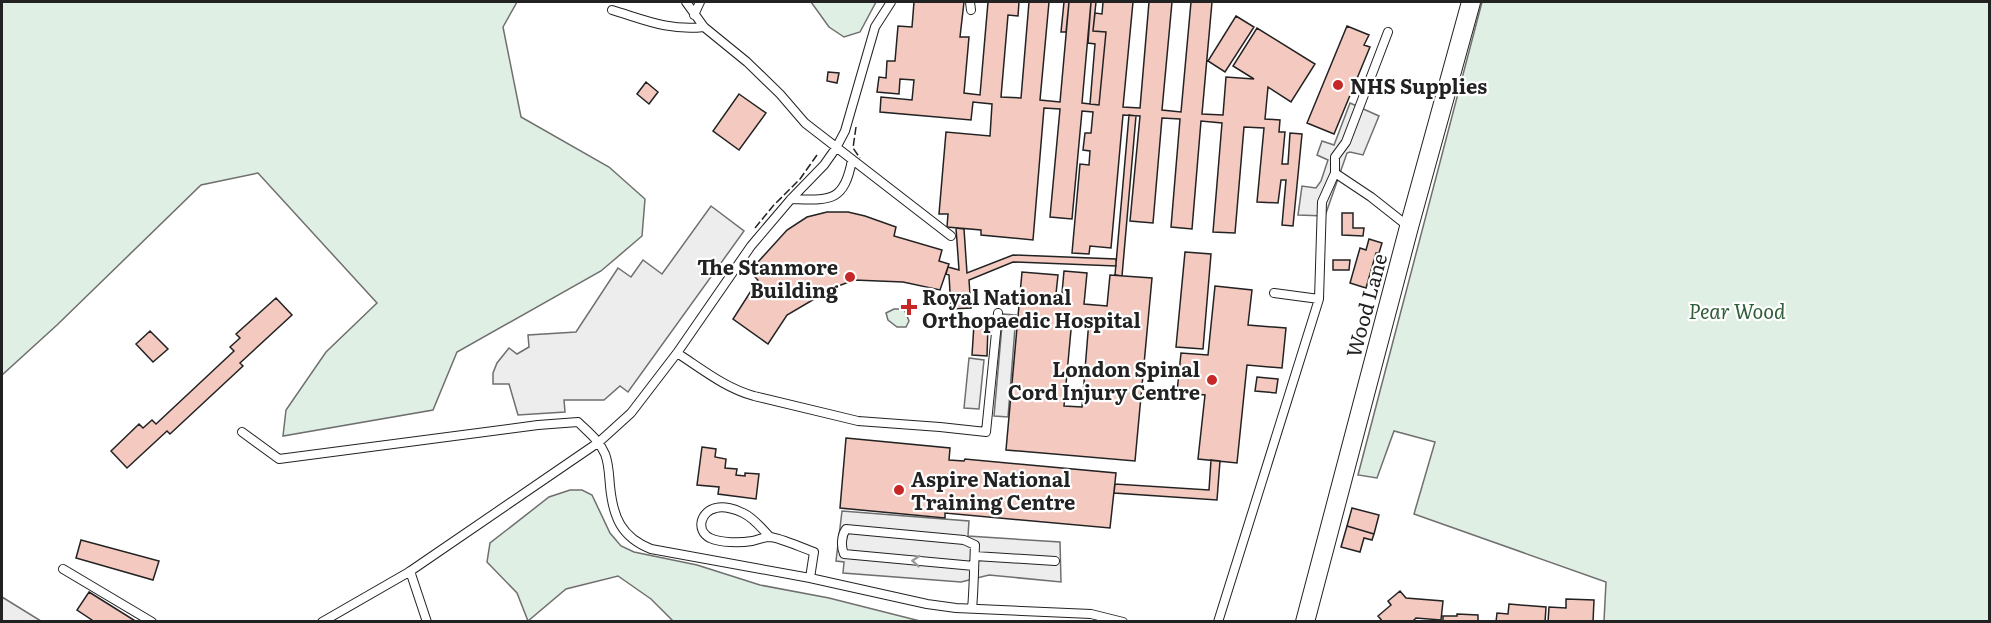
<svg xmlns="http://www.w3.org/2000/svg" width="1991" height="623" viewBox="0 0 1991 623" font-family="Literata,serif">
<style>
.green{fill:#e0efe3;stroke:#6f6f6f;stroke-width:1.5}
.parking{fill:#ededed;stroke:#6f6f6f;stroke-width:1.5}
.building{fill:#f3c9c0;stroke:#222;stroke-width:1.5;fill-rule:evenodd}
.lines{fill:none;stroke-linecap:round;stroke-linejoin:round}
.service-casing{stroke:#222;stroke-width:10}
.tertiary-casing{stroke:#222;stroke-width:20}
.service{stroke:#fff;stroke-width:8}
.tertiary{stroke:#fff;stroke-width:18}
.fence{stroke:#222;stroke-width:1.5;stroke-dasharray:8 3;stroke-linecap:butt}
.oneway{stroke:#9c9c9c}
.poi-dot{fill:#c62828;stroke:#fff;stroke-width:2}
.labels{text-anchor:middle;dominant-baseline:central;stroke-width:4.5;stroke-linejoin:round;paint-order:stroke}
.poi-label{font-size:20px;font-weight:bold;fill:#222;stroke:#fff;text-anchor:start}
.street-label{font-size:20px;fill:#222;stroke:#fff}
.park-label{font-size:20px;font-style:italic;fill:#2f5e38;stroke:#fff}
</style>
<rect width="100%" height="100%" fill="#fff"/>
<path class="green" d="M2 2H517L503 27 521 117 609 167 645 199 642 236 601 271 457 352 433 410 283 436 286 410 326 352 377 303 258 173 201 185 57 325 2 375Z
M811 2H876L860 32 844 37 829 27Z
M1482 2H1989V621H1604L1606 582 1414 514 1435 442 1394 431 1377 478 1358 475Z
M894 309H904L909 321 906 327H897L888 320 886 313Z
M570 490H582L592 495 610 533 621 546 634 552 697 565 760 585 829 598 920 621H673L651 599 618 576 566 589 528 621 517 593 487 562 490 543 549 497Z"/>
<path class="parking" d="M1350 103 1379 116 1363 155 1350 152 1347 153 1325 216 1298 215 1302 186 1316 188 1321 181 1328 160 1317 155 1322 141 1334 145Z
M711 206 744 231 628 392 620 386 604 400H564L565 412 518 415 509 384H493V373L497 363 509 348 517 354 529 347 528 335 576 332 618 268 631 277 643 260 662 274Z
M1003 314 1016 315 1008 417 994 416Z
M969 358 984 360 979 409 964 408Z
M842 511 969 521 968 536 1060 542 1061 582 989 575 961 582 843 573 844 562 836 561Z
M2 597 41 621H2Z"/>
<path class="building" d="M914 2H964L960 37H969L964 93 980 95 988 2H1019L1018 16 1008 15 1001 97 1021 98 1029 2H1049L1040 100 1060 102 1069 2H1091L1082 103 1099 105 1106 32 1093 31 1095 13 1102 14 1103 2H1133L1123 107 1140 108 1149 2H1172L1162 110 1181 112 1191 2H1212L1202 114 1223 115 1226 77 1254 79 1233 66 1257 28 1315 64 1291 102 1268 87 1265 119 1280 120 1279 132H1285L1282 164H1288L1290 133 1302 134 1293 226 1282 225 1286 180H1281L1278 203 1257 202 1264 128 1244 127 1235 233 1213 232 1222 123 1201 121 1192 229 1171 227 1180 119 1162 118 1153 223 1130 221 1140 116 1123 115 1111 248 1090 246 1089 254 1072 253 1080 164 1089 165 1090 151 1083 150 1085 133H1091L1093 112 1082 111 1072 219 1050 217 1060 109 1044 108 1033 240 981 235V230L947 227 948 214H939L946 132 990 136 992 104 973 102 971 120 880 112 881 97 912 100 914 80 900 79 899 94 877 92 879 77 886 78 887 61H895L898 26 912 27Z
M1064 2H1069L1066 32H1061Z
M1091 2H1096L1093 31 1106 32 1099 105 1090 104 1095 44 1088 43Z
M1236 16 1254 27 1225 72 1208 61Z
M1347 26 1369 35 1364 45 1370 47 1334 134 1307 123Z
M828 72 839 73 837 83 827 81Z
M646 82 658 92 649 104 637 94Z
M739 94 766 113 739 150 713 131Z
M1129 115 1136 116 1122 276 1115 275Z
M827 212H848L865 216 896 227 894 236 942 250 939 261 949 264 940 290 903 282 854 280 833 288 787 315 768 344 733 319 758 280 752 274 758 262 787 230 807 217Z
M1342 213H1353V228H1364L1363 236 1342 235Z
M956 228 964 229 967 273 1013 255 1116 259V266L1013 262 969 280 971 308 951 309 949 275 946 274 948 267 959 270Z
M1369 239 1382 243 1379 253H1376L1366 288 1350 283 1360 248 1366 250Z
M1185 252 1211 254 1203 349 1176 347Z
M1333 260H1350L1349 270H1333Z
M1064 271 1087 273 1084 304 1107 306 1110 275 1152 278 1135 461 1006 450 1022 272 1058 275 1055 303 1061 304ZM1072 319 1089 320 1082 407 1064 406Z
M1215 286 1252 290 1248 325 1286 328 1282 368 1247 365 1237 463 1198 459 1205 395 1177 392 1181 353 1208 355Z
M276 298 292 315 240 363 243 366 170 434 167 431 127 468 111 451 139 424 143 428 152 420 156 424 234 351 230 347 240 338 236 334Z
M974 324 988 325 987 356 972 355Z
M150 331 168 349 153 362 136 344Z
M1257 377 1278 379 1276 393 1255 391Z
M846 438 950 448 949 460 964 461 965 459 1116 473 1110 528 945 513V518L840 508Z
M702 447 716 449 715 457 726 459 725 468 737 469 736 475 745 476V473L759 474 756 499 718 494 719 487 697 485Z
M1211 460 1220 461 1217 500 1114 493 1115 484 1209 490Z
M1352 508 1379 515 1374 534 1347 526Z
M1347 526 1374 534 1372 540 1364 538 1360 552 1341 547Z
M81 540 159 561 153 580 76 558Z
M1400 591 1406 598 1443 601 1441 620 1416 618 1412 622H1383L1378 616 1391 605 1388 601Z
M89 592 137 622H95L77 610Z
M1566 599 1594 600 1593 622H1548L1549 607 1566 608Z
M1509 604 1546 607 1545 622H1496L1497 613 1508 614Z
M1457 614 1478 615V622H1443V616H1457Z"/>
<g class="lines">
<g class="service-casing">
<path id="service" d="M686 2 704 27 747 62 780 94 805 123 951 236
M970 2 971 10
M612 10C645 20 669 31 704 27
M694 15 700 2
M1335 173 1371 197 1409 227
M791 199C830 200 844 203 852 160
M1274 293 1319 299
M677 353C702 369 725 388 754 396L858 421 940 427 986 432 998 313
M242 432 279 459 538 425 578 422C588 432 599 440 605 454 609 464 609 476 610 486 613 517 621 537 651 549L810 578 927 604 956 608 1091 614 1123 622
M770 537C762 529 754 518 743 513 736 509 724 506 716 508 701 511 695 530 710 538 721 543 740 543 752 541 757 540 764 537 770 537 781 538 802 548 814 552L810 578
M975 556 1055 561
M63 569 152 622
M410 571 427 622
M972 609C974 588 974 566 975 545L964 540 846 529C841 536 841 547 844 554L974 566
M322 622 409 572 599 442 631 413 677 353 751 246 791 199 824 165 836 148 845 131 875 27 891 2
M1218 622 1319 299 1322 202 1335 173V157L1346 142 1388 32"/>
</g>
<g class="tertiary-casing">
<path id="tertiary" d="M1305 622 1409 227 1471 2"/>
</g>
<use href="#service" class="service"/>
<use href="#tertiary" class="tertiary"/>
<path class="fence" d="M856 127 853 148 860 158
M755 228 773 206 800 179 817 155"/>
</g>
<defs><path id="oneway-chevron" d="M-2-3.5L2.5 0L-2 3.5" fill="none" stroke-width="1.6" stroke-linecap="round" stroke-linejoin="round" transform="scale(1.5)"/></defs>
<use class="oneway" href="#oneway-chevron" transform="translate(916 561) rotate(-175)"/>
<g class="poi-dot">
<circle cx="1338" cy="85" r="6"/>
<circle cx="850" cy="277" r="6"/>
<path d="M906 298h6v6h6v6h-6v6h-6v-6h-6v-6h6z"/>
<circle cx="1212" cy="380" r="6"/>
<circle cx="899" cy="490" r="6"/>
</g>
<g class="labels">
<g class="poi-label">
<text x="1350" y="85">NHS Supplies</text>
<text x="838" y="266" text-anchor="end">The Stanmore<tspan x="838" dy="23">Building</tspan></text>
<text x="922" y="296">Royal National<tspan x="922" dy="23">Orthopaedic Hospital</tspan></text>
<text x="1200" y="368" text-anchor="end">London Spinal<tspan x="1200" dy="23">Cord Injury Centre</tspan></text>
<text x="911" y="478">Aspire National<tspan x="911" dy="23">Training Centre</tspan></text>
</g>
<g class="street-label">
<text transform="translate(1365 305) rotate(-75)">Wood Lane</text>
</g>
<g class="park-label">
<text x="1737" y="310">Pear Wood</text>
</g>
</g>
<rect width="1991" height="623" fill="none" stroke="#222222" stroke-width="6"/>
</svg>
